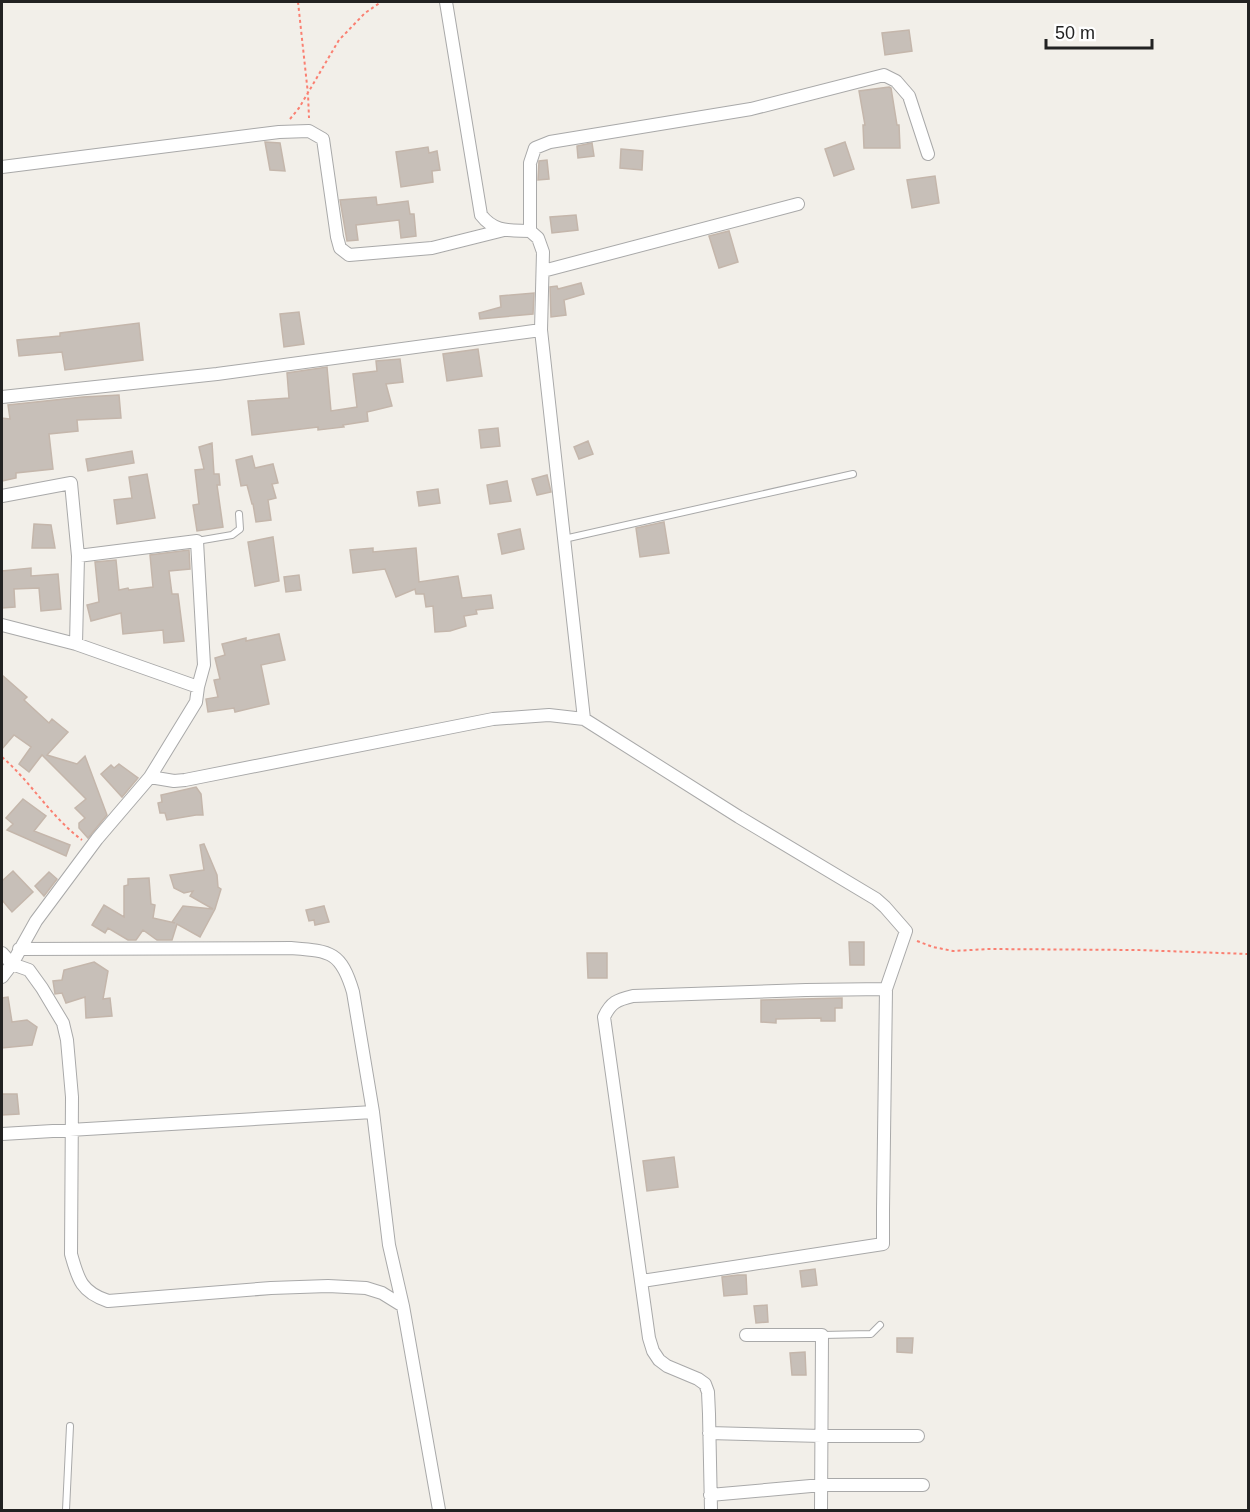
<svg xmlns="http://www.w3.org/2000/svg" width="1250" height="1512" viewBox="0 0 1250 1512" font-family="Arial,sans-serif">
<style>
.building{fill:#c7bfb8;stroke:#c4b6ab;stroke-width:1.5}
.lines{fill:none;stroke-linecap:round;stroke-linejoin:round}
.lane-casing{stroke:#a9a9a9;stroke-width:8}
.street-casing{stroke:#a9a9a9;stroke-width:14}
.path{stroke:#fa8072;stroke-width:2;stroke-dasharray:3 3;stroke-linecap:butt}
.lane{stroke:#fff;stroke-width:6}
.street{stroke:#fff;stroke-width:12}
</style>
<rect width="100%" height="100%" fill="#f2efe9"/>
<path class="building" d="M909 30 912 51 885 55 882 33Z
M889 87 891 88 897 125H899L900 148H864L863 125H865L859 91Z
M265 142 280 143 285 171 270 170Z
M845 142 854 169 834 176 825 149Z
M592 143 594 156 578 158 577 146Z
M428 147 429 153 437 151 440 170 432 171 433 182 401 187 396 152Z
M621 149 643 151 642 170 620 168Z
M547 160 549 179 538 180 539 161Z
M935 176 939 203 912 208 907 180Z
M376 197 377 205 408 201 410 214H414L416 236 401 238 399 220 356 225 358 240 347 241 340 200Z
M576 215 578 230 552 233 550 217Z
M729 231 738 262 719 268 709 236Z
M581 283 584 294 564 300 566 315 551 317 550 287 557 286 558 289Z
M534 293 533 314 480 319 479 313 501 307 500 296Z
M299 312 304 344 284 347 280 314Z
M139 323 143 360 65 370 62 352 19 356 17 340 60 336V333Z
M478 349 482 376 447 381 443 354Z
M400 359 403 382 386 384 392 406 367 412 368 421 343 425 344 427 318 430V427L252 435 248 401 289 398 287 373 327 367 331 411 357 407 353 374 377 371 376 361Z
M119 395 121 418 77 420 78 431 49 434 53 469 16 473V478L2 481V418L10 419 8 405 83 397Z
M498 428 500 446 481 448 479 430Z
M588 441 593 454 579 459 574 447Z
M212 443 214 474H219L220 485H217L223 527 197 531 193 505 199 504 195 470 204 469 199 447Z
M132 451 134 463 88 471 86 459Z
M252 456 255 468 273 464 278 483 272 484 276 498 268 500 271 520 256 522 253 504H252L247 485 241 486 236 460Z
M147 474 155 518 117 524 114 500 132 498 129 477Z
M547 475 551 492 537 495 532 479Z
M507 481 511 501 490 504 487 485Z
M438 489 440 503 419 506 417 492Z
M664 522 669 553 640 557 636 528Z
M34 524 51 525 55 548H32Z
M520 529 524 549 502 554 498 534Z
M273 537 279 581 255 586 248 542Z
M373 548V552L416 548 419 582 458 576 462 598 491 595 493 608 476 610 477 614 464 616 466 626 450 631 435 632 433 606 426 607 424 594H416L415 589 396 597 385 569 353 573 350 550Z
M189 550 190 569 169 571 172 594H178L184 641 164 643 163 630 123 634 121 613 91 621 87 605 99 602 95 562 116 560 119 590 128 588 129 590 153 587 150 555Z
M31 568V576L58 574 61 609 41 611 39 588 14 589 15 607 2 608V571Z
M299 575 301 590 286 592 284 577Z
M279 634 285 660 261 665 269 704 235 712 234 708 208 712 206 699 218 697 214 680 220 679 215 658 225 655 222 644 246 638V641Z
M2 675 27 697 24 700 49 723 52 719 68 732 47 755 77 764 85 756 107 815 88 838 79 828V823L85 818 75 808 86 799 42 755 29 772 19 764 31 747 14 735 2 749Z
M119 764 138 778 122 797 101 774 111 765 114 768Z
M196 787 201 794 203 815H196L167 820 165 813H160L158 803 162 802 161 795Z
M23 799 46 816 34 831 70 845 66 856 7 830 13 824 6 818Z
M204 844 217 875 218 887 221 889 215 909 200 937 177 924 172 940H157L143 930 136 940H128L108 928 105 933 92 925 104 905 124 917V886L128 885V879L149 878 151 904 155 905 153 918 175 923 172 922 183 906 213 909 190 896 193 891 184 893 174 888 170 875 204 870 200 845Z
M13 871 33 892 12 912 2 900V881Z
M49 872 57 879 44 896 35 886Z
M324 906 329 922 315 925 314 920 309 921 306 910Z
M849 942H864V965H850Z
M587 953H607V978H588Z
M94 962 108 971 103 999 110 998 112 1016 86 1018 85 997 66 1003 62 993 55 994 53 981 62 980 64 970Z
M8 997 12 1022 27 1020 37 1027 32 1045 2 1048V998Z
M842 998V1008H835V1021H821V1018L776 1019V1023L761 1022V1000Z
M2 1094H17L19 1114 2 1115Z
M674 1157 678 1187 647 1191 643 1161Z
M815 1269 817 1285 802 1287 800 1271Z
M738 1275H746L747 1294 724 1296 722 1277Z
M767 1305 768 1322 756 1323 754 1306Z
M897 1338H913L912 1353 897 1352Z
M805 1352 806 1375H792L790 1353Z"/>
<g class="lines">
<g class="lane-casing">
<path id="lane" d="M564 539 853 474
M197 541 232 535 240 529 239 514
M822 1335 871 1334 880 1325
M66 1510 70 1426"/>
</g>
<g class="street-casing">
<path id="street" d="M446 2 481 215C495 233 510 230 530 231L538 238 543 252 541 330 584 719
M2 167 279 132 309 131 323 139 337 237 340 248 349 255 432 248 504 230
M530 231V163L535 148 550 142 751 109 884 75 896 81 909 96 928 154
M543 271 798 204
M2 397 217 374 541 330
M2 496 71 483 78 556 76 644
M2 625 76 644 198 687
M150 777 174 781 185 780 493 719 549 715 584 719 739 817 876 899 885 907 906 931 886 989 883 1210V1244L642 1281
M19 949 291 948C330 951 341 951 353 992L373 1112 389 1245 403 1306 439 1510
M2 953 12 964 29 970 42 988 63 1023 67 1040 72 1097 71 1254C78 1279 81 1292 108 1301L271 1288 328 1286 366 1288 382 1293 403 1306
M2 977 12 964 36 921 97 839 150 777 196 702 198 687 204 665 197 541 78 556
M2 1134 373 1112
M746 1335H822L821 1510
M709 1433 822 1436H918
M710 1495 822 1485H923
M711 1510 709 1414 708 1392 705 1384 698 1379 667 1366 659 1360 653 1351 649 1338 604 1017C611 1002 617 1000 633 996L806 990 886 989"/>
</g>
<path class="path" d="M298 2 308 94 309 118
M290 119 299 108 339 40 365 13 381 2
M2 757C31 782 51 817 82 840
M917 941 933 947 953 951 989 949 1137 950 1248 954"/>
<use href="#lane" class="lane"/>
<use href="#street" class="street"/>
</g>
<rect width="1250" height="1512" fill="none" stroke="#222222" stroke-width="6"/>
<path d="M1046 39v9h106v-9" fill="none" stroke="#222222" stroke-width="3"/>
<text x="1055" y="39" font-size="18" fill="#222222" stroke="#ffffff" stroke-width="4.5" paint-order="stroke">50 m</text>
</svg>
